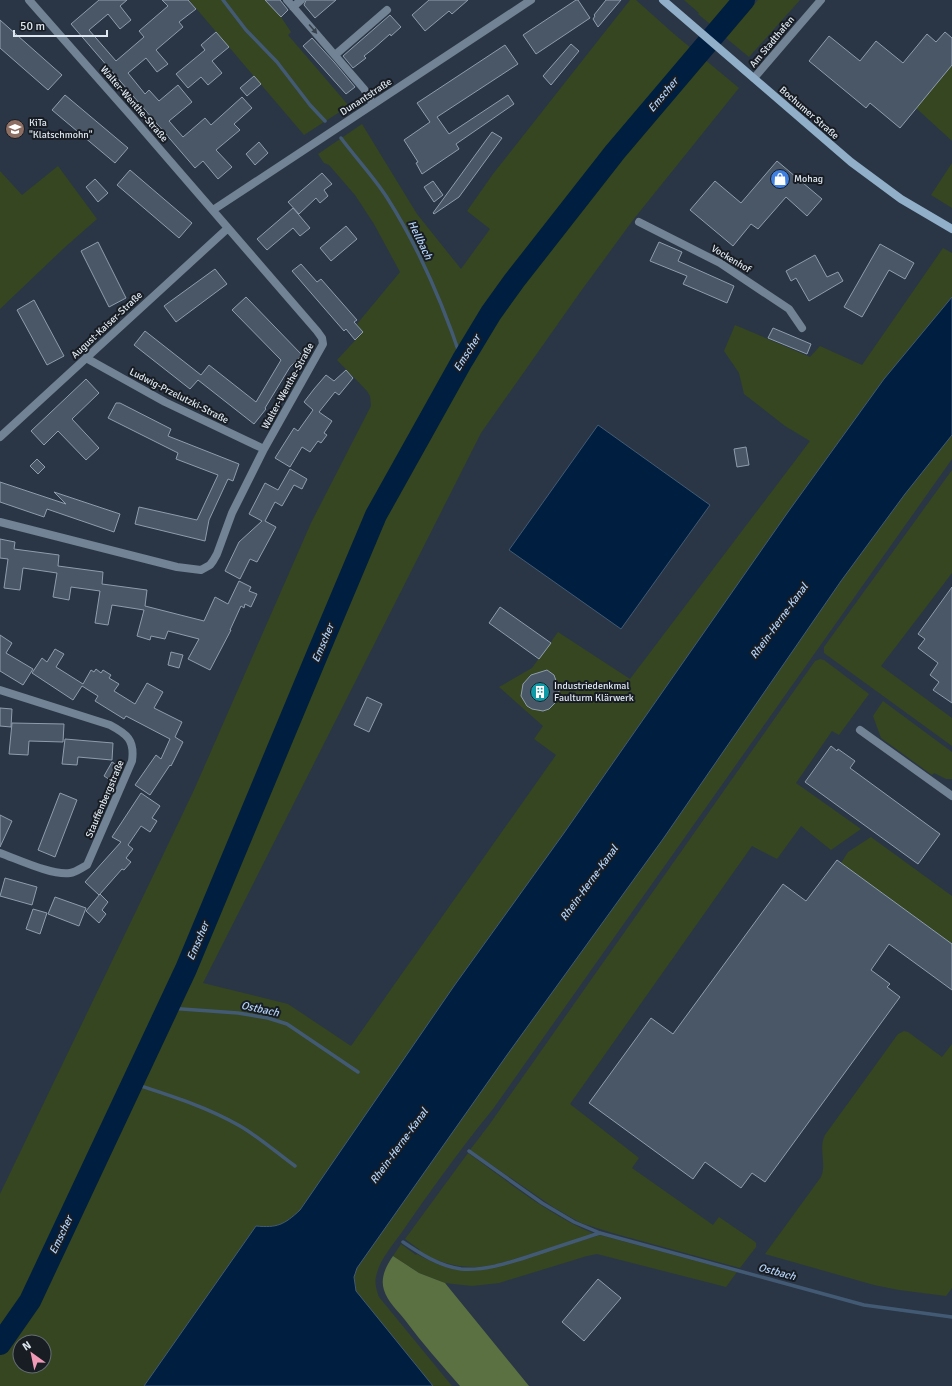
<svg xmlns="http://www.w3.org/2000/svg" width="952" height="1386" viewBox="0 0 952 1386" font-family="Signika,sans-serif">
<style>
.green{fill:#354621;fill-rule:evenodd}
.forest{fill:#5b7142}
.water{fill:#001e3f;stroke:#435a74}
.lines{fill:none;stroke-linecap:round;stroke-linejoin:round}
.stream{stroke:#435a74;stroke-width:3.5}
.river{stroke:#001e3f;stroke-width:22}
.building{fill:#4a5767;stroke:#8e9dae}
.pedestrian{stroke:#718394;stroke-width:8}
.minor{stroke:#718394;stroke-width:8}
.secondary{stroke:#91afc9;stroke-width:8}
.oneway{fill:#37414b}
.labels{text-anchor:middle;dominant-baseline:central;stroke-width:4;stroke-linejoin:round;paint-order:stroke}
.street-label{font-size:10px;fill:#dee6ef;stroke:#181d24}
.poi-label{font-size:10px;fill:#dee6ef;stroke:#181d24;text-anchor:start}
.water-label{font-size:11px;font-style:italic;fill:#b2d1f6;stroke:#181d24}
</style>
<rect width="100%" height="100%" fill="#2a3645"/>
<path class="green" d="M189 0H265L281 17 291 32 288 35 349 106 304 135Z
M630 0H636L674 34 739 88 633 220 581 291 481 433 203 983 288 1004 351 1046 556 755 534 739 543 726 499 687 532 668 558 632 630 679 810 441 785 426 744 394 739 373 724 351 735 325 810 357 820 346 862 365 943 248 952 253V297L884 379 788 512 564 833 454 986 300 1210C284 1225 277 1228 256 1226L144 1386H0V1194L164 853 194 790 311 523 371 406 370 396 367 391 337 360 363 332 357 324 400 272 374 224 355 195 329 165 324 163 318 154 362 124 417 214 461 269 490 229 467 211 493 174ZM20 1342H44V1366H20Z
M684 0H730L710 24 698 14 699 13Z
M758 0H800L749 57 726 38Z
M952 65V141L916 108Z
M952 163V208L931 195Z
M58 166 97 219 64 248 0 309V171L22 195Z
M952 435V459L493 1109C461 1148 431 1190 402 1232 394 1243 380 1260 377 1273 374 1282 376 1289 379 1297L452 1386H433L356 1291 354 1277 357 1268 507 1055 663 839 841 581 905 494Z
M952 470V573L881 666 952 718V746L824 653V647Z
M820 659 824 660 869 694 839 735 832 731 796 783 861 829 831 850 801 826 777 859 752 846 570 1104 639 1158 632 1168 713 1225 719 1217 754 1241 756 1243V1247L740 1268 616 1234 581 1223 553 1207 470 1150 489 1125 815 661Z
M883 701 952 752V779H946L934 773 932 775 881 738 873 716Z
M871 837 952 896V944L841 863 848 852Z
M904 1031 908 1032 942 1057 952 1044V1288L946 1296 899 1290 874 1285 765 1254 821 1177C827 1164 818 1149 825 1135L898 1034Z
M468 1153C509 1182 548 1215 595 1234L498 1264C470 1271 444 1266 419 1251L420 1250 405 1239Z
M600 1235 737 1272 726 1287 597 1254 587 1256 499 1283 472 1286 445 1283 419 1273 393 1256 401 1244 416 1255 417 1254C461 1280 487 1271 532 1256 555 1249 577 1242 600 1235Z"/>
<path class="forest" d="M393 1256 419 1273 445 1283 529 1386H460C441 1364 422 1343 405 1320 398 1311 387 1301 384 1290 380 1278 386 1266 393 1256Z"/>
<path class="water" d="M952 297V435L905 494 841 581 663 839 507 1055 357 1268 354 1277 356 1291 433 1386H144L256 1226C277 1228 284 1225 300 1210L454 986 564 833 788 512 884 379Z
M598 425 710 505 621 629 509 550Z"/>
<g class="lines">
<path class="stream" d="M223 0 246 30 277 62 310 105 325 121
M341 138C355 157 373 176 386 196 418 246 443 304 462 361
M168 1008 238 1013 268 1018 287 1024 358 1072
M132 1083C169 1095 207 1107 240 1126 259 1137 277 1153 295 1166
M469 1151 542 1203 574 1222 600 1233 864 1305 952 1317
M403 1242C421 1254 439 1266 461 1269 487 1271 511 1262 536 1254 557 1247 578 1240 600 1233"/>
<path class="river" d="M0 1344 30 1301 186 969 317 655 376 515 462 361 491 313 514 281 615 152 744 0"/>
</g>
<path class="building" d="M99 0H127L120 6 131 20 120 29 108 14 89 30 116 61 144 37 139 31 168 6 162 0H188L196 9 179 22 183 27 156 50 168 64 157 72 146 58 128 73 145 94 149 90 159 101 178 85 192 102 169 121 183 137 205 118 211 125 242 97 252 108 234 124 240 130 216 150 232 167 218 179 203 161 195 168 71 24Z
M265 0H280L288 10 281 17Z
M306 0H336L315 18 304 5Z
M429 0H468L452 14 449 11 425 31 412 15Z
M576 0H578L590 18 536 54 523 35Z
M606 0H621L598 27 593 19 595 16 594 15Z
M390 15 401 27 391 36 390 34 373 49 364 56 366 58 353 68 343 56Z
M0 20 62 75 48 90 0 48Z
M216 32 229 47 212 61 222 73 208 85 201 77 188 88 176 74 205 50 201 45Z
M945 32 952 38V65L900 128 870 103 866 108 809 61 829 36 860 61 876 41 903 63 927 34 936 42Z
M312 38 334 62 355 87 346 94 303 46Z
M571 44 579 51 551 85 543 76Z
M505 45 518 64 437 117 449 134 508 95 514 104 456 144 459 149 422 174 416 163 418 162 404 140 430 122 417 103Z
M254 76 261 84 247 96 240 88Z
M65 95 128 148 115 163 52 110Z
M492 132 502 138 459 197 434 214 433 213Z
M259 142 268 153 255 165 246 154Z
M777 161 822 199 807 216 786 197 758 229 751 224 733 246 690 210 715 181 741 203Z
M130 170 192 223 179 238 117 185Z
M322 173 332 184 324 190 328 196 320 203 316 198 299 214 288 202Z
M95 179 108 193 98 202 86 187Z
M433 181 443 195 434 202 424 187Z
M293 208 310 228 300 236 293 228 267 250 257 239Z
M346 226 357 239 331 261 320 248Z
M98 242 126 298 109 307 81 251Z
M659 242 682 252 678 261 734 286 727 303 683 284 687 276 650 261Z
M880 244 914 263 905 279 889 270 862 317 844 307Z
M815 255 827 277 838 272 843 281 809 301 796 278 791 281 786 271Z
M301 264 317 282 321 279 357 320 354 322 363 332 355 340 346 329 344 331 292 271Z
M215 269 227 284 176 322 164 306Z
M246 297 302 355 290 367 265 408 266 409 254 424 198 380 190 389 134 345 145 331 201 375 209 365 256 402 281 360 232 310Z
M34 300 64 356 47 365 17 310Z
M773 328 811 344 807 354 768 338Z
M346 370 353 378 339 395 335 392 319 412 332 421 324 433 327 435 321 443 318 441 310 452 302 447 290 467 275 458 294 428 298 431 313 410 304 402 314 389 326 375 334 381Z
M86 379 99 393 72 419 99 448 86 460 58 431 44 445 31 431Z
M116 403H120L171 429 168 436 239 464 233 481 228 479 209 520 205 541 135 524 139 507 197 520 218 475 176 459 178 453 108 418Z
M746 447 749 465 737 467 734 449Z
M37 459 45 467 38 474 30 466Z
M290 469 307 479 302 489 294 485 282 506 275 502 265 521 276 527 257 562 250 559 240 579 225 571 239 542 262 521 249 514 265 483 278 490Z
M0 482 66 504 54 492 120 514 114 532 47 509 44 517 0 502Z
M0 539 15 542 14 549 59 555 58 566 103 572 102 584 147 590 145 606 204 621 215 597 228 604 239 581 251 587 249 591 257 594 251 607 245 604 244 608 241 606 230 630H231L210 670 188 659 199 639 168 631 165 639 151 636 150 640 137 636 144 610 112 605 108 625 95 623 100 591 71 587 69 600 53 597 57 573 23 568 20 590 4 588 8 559 0 558Z
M952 587V703L933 690 939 682 930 675 938 663 918 648 925 639 918 634Z
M500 607 551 643 539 659 489 623Z
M0 635 12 643 6 653 33 669 23 685 0 671Z
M55 649 64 654 56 667 83 684 91 670 94 672 96 669 101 673 103 670 111 675 109 678 119 684 114 691 135 704 147 683 163 692 154 708 182 722 175 737 183 742 171 766 170 765 150 795 135 785 156 755 161 759 170 739 126 716 124 719 95 701 98 696 82 686 73 700 32 673 42 658 47 662Z
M171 652 183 655 179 668 168 665Z
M547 670 554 675 559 689V695L557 701 549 709 543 711 532 709 527 706 521 696 523 684 531 675Z
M367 697 382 704 369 732 354 725Z
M0 708 12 709 11 727 0 726Z
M12 723 64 724 63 742 29 741 28 755 9 754Z
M65 739 113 743 112 760 78 757 77 765 62 764Z
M831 746 837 751 838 749 855 761 850 768 940 834 918 864 805 782Z
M112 762 122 768 113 782 104 776Z
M60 793 77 800 55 857 38 850Z
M141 793 160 806 152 818 157 821 150 832 141 826 128 845 133 849 126 858 131 862 124 870 122 869 100 894 108 902 102 910 106 914 99 923 86 911 100 894 99 895 85 882 121 842 112 837Z
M0 815 12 821 0 847Z
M837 860 952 944V990L889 944 871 970 890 984 887 987 900 997 765 1182 752 1173 741 1188 705 1162 693 1179 589 1103 651 1018 673 1034 783 884 806 901Z
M5 878 37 887 32 905 0 896Z
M55 897 86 908 79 926 48 914Z
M33 909 47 913 40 934 26 929Z
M598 1279 621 1298 584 1341 562 1322Z"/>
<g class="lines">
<path class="pedestrian" d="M534 692a6 6 0 1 1 12 0a6 6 0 1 1-12 0Z"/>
<path class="minor" d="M287 0 364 89 373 104
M293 7 301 0
M335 55 387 10
M754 78 821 0
M213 210 531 0
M639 222 720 263 789 309 802 328
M86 358 165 402 264 449
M0 437 228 228
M0 522 177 567 201 570 210 565 213 561 217 554 232 513 264 449 323 344 322 338 317 331 132 117 29 0
M0 690 110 725C127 734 135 740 132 761L87 865C81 868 76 872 70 873 53 876 17 859 0 853
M860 730 952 796"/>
<path class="secondary" d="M663 0 851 162 901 199 952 229"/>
</g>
<defs><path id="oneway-solid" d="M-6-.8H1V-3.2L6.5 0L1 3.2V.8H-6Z"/></defs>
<use class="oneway" href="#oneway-solid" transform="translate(313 29) rotate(49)"/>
<defs>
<g id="school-disc" transform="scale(1)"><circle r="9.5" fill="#8d6e63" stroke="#181d24"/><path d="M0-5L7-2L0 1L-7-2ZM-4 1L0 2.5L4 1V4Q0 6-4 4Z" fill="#fff"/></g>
<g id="shop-disc" transform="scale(1)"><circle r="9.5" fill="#3f7fe0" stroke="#181d24"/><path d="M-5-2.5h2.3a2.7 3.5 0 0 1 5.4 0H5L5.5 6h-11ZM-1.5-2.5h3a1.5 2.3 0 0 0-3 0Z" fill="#fff"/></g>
<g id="building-disc" transform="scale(1)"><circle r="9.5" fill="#0f9aa8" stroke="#181d24"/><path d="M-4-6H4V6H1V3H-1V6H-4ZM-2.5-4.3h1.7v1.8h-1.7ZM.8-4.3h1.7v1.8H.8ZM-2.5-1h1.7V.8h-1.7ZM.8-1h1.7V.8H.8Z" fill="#fff"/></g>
</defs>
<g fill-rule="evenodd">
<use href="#school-disc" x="15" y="129"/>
<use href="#shop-disc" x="780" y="179"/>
<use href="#building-disc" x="540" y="692"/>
</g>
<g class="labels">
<g class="street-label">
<text transform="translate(772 42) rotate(-50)">Am Stadthafen</text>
<text transform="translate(366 97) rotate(-33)">Dunantstraße</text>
<text transform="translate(134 104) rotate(49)">Walter-Wenthe-Straße</text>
<text transform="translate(809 113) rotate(41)">Bochumer Straße</text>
<text transform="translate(731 259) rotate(31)">Vockenhof</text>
<text transform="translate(107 325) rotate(-43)">August-Kaiser-Straße</text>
<text transform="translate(288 386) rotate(-61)">Walter-Wenthe-Straße</text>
<text transform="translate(179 396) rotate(27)">Ludwig-Przelutzki-Straße</text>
<text transform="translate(105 799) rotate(-67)">Stauffenbergstraße</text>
</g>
<g class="poi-label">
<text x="29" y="123">KiTa<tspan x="29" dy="12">"Klatschmohn"</tspan></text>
<text x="794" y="179">Mohag</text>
<text x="554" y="686">Industriedenkmal<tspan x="554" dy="12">Faulturm Klärwerk</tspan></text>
</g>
<g class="water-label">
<text transform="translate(663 95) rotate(-50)">Emscher</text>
<text transform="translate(420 240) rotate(64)">Hellbach</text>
<text transform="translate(467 353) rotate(-58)">Emscher</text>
<text transform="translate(779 621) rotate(-54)">Rhein-Herne-Kanal</text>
<text transform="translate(323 643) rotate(-67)">Emscher</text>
<text transform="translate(589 883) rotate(-54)">Rhein-Herne-Kanal</text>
<text transform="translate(198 941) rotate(-67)">Emscher</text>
<text transform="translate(260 1009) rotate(12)">Ostbach</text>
<text transform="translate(399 1146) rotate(-54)">Rhein-Herne-Kanal</text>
<text transform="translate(61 1235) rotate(-65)">Emscher</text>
<text transform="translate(777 1272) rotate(15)">Ostbach</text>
</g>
</g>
<g transform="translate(32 1354) rotate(327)"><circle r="19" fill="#181d24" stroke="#676d75"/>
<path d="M0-3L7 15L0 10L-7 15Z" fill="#f09ab7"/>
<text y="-6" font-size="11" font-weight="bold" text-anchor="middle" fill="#dee6ef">N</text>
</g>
<path d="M14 30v6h93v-6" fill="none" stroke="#dee6ef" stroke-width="2"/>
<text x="20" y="30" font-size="12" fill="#dee6ef" stroke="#181d24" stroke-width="3" paint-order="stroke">50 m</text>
</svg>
